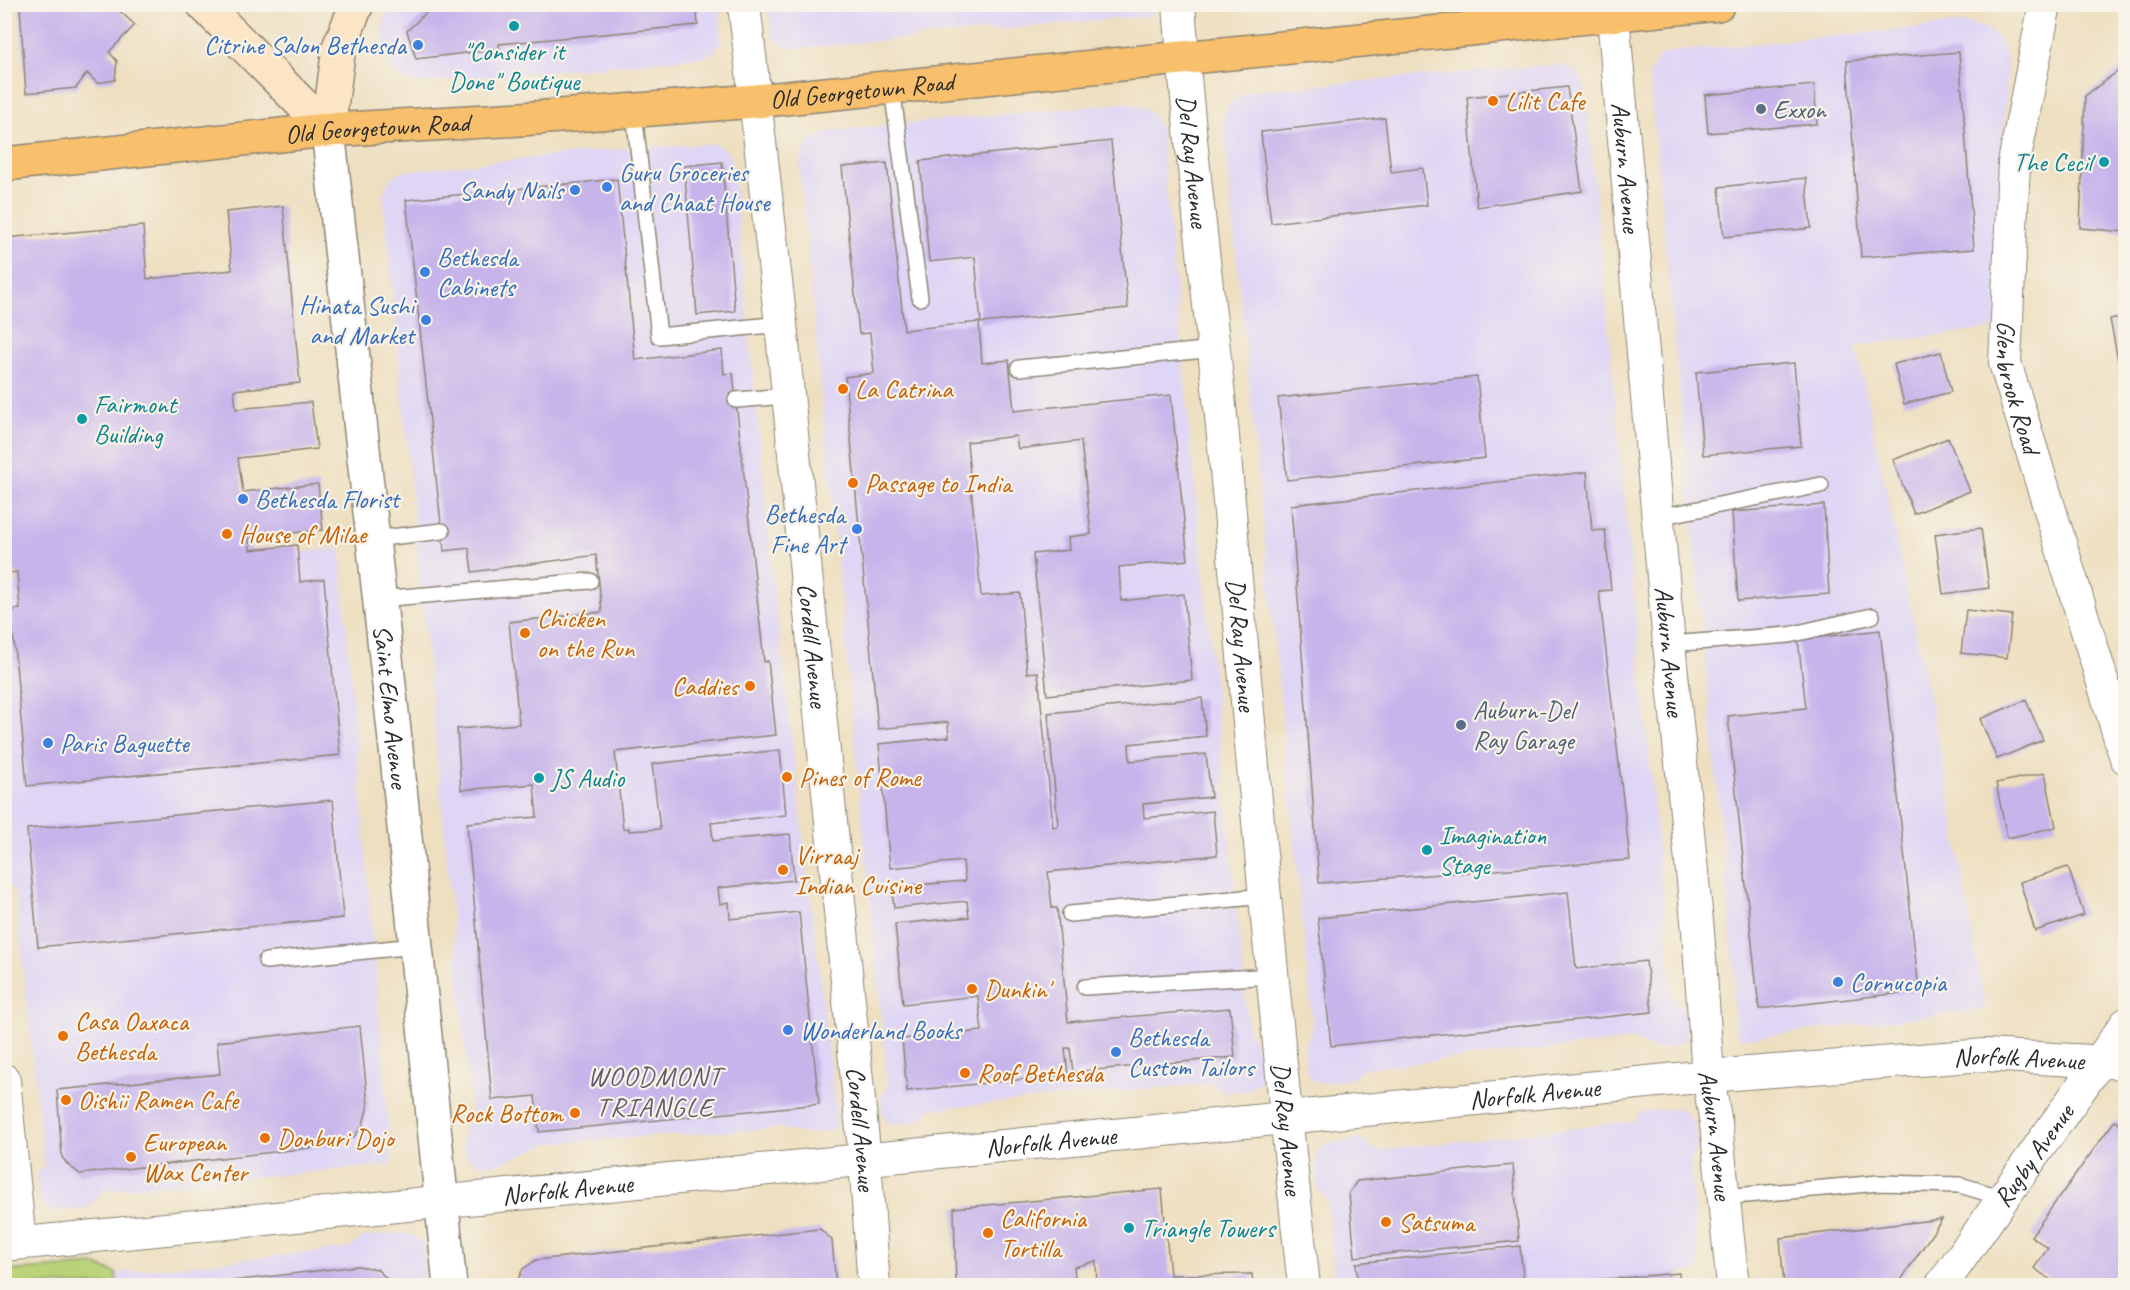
<svg xmlns="http://www.w3.org/2000/svg" width="2130" height="1290" viewBox="0 0 2130 1290" font-family="Caveat,sans-serif">
<style>
.built{fill:#dfd5f5}
.green{fill:#b8d378;stroke:#727f52;stroke-width:1.5}
.building{fill:#c7b4eb}
.lines{fill:none;stroke-linecap:round;stroke-linejoin:round}
.service-casing{stroke:#8c8576;stroke-width:18}
.minor-casing{stroke:#8c8576;stroke-width:34}
.tertiary-casing{stroke:#8c8576;stroke-width:36}
.secondary-casing{stroke:#8c8576;stroke-width:36}
.primary-casing{stroke:#8c8576;stroke-width:36}
.service{stroke:#fff;stroke-width:15}
.minor{stroke:#fff;stroke-width:32}
.tertiary{stroke:#fff;stroke-width:33}
.secondary{stroke:#fce5c4;stroke-width:33}
.primary{stroke:#f8bf6c;stroke-width:33}
.culture-dot{fill:#0f9aa8;stroke:#f7f3e8;stroke-width:2}
.shop-dot{fill:#3f7fe0;stroke:#f7f3e8;stroke-width:2}
.food-dot{fill:#e8710a;stroke:#f7f3e8;stroke-width:2}
.service-dot{fill:#5c6f8a;stroke:#f7f3e8;stroke-width:2}
.labels{text-anchor:middle;dominant-baseline:central;stroke-width:4.5;stroke-linejoin:round;paint-order:stroke}
.shop-label{font-size:26px;fill:#366cbe;stroke:#f7f3e8;text-anchor:start}
.culture-label{font-size:26px;fill:#0d838f;stroke:#f7f3e8;text-anchor:start}
.street-label{font-size:26px;fill:#2b2b2b;stroke:#f7f3e8}
.food-label{font-size:26px;fill:#c56008;stroke:#f7f3e8;text-anchor:start}
.service-label{font-size:26px;fill:#4e5e75;stroke:#f7f3e8;text-anchor:start}
.neighbourhood-label{font-size:27px;letter-spacing:1.5px;fill:#625b6e;stroke:#f7f3e8}
</style>
<rect width="100%" height="100%" fill="#f7f3e8"/>
<filter id="ink" filterUnits="userSpaceOnUse"><feTurbulence type="fractalNoise" baseFrequency=".0167" numOctaves="2"/><feDisplacementMap in="SourceGraphic" scale="12" xChannelSelector="R" yChannelSelector="G"/><feConvolveMatrix kernelMatrix="1 2 1 2 8 2 1 2 1" color-interpolation-filters="sRGB"/></filter>
<filter id="wash" filterUnits="userSpaceOnUse"><feTurbulence type="fractalNoise" baseFrequency=".008" numOctaves="4" result="noise"/><feDisplacementMap in="SourceGraphic" scale="24" xChannelSelector="R" yChannelSelector="G"/><feGaussianBlur stdDeviation="1.35" result="paint"/><feColorMatrix in="noise" values="0 0 0 0 0 0 0 0 0 0 0 0 0 0 0 0 0 1.4 0 .05"/><feComposite in="paint" operator="in"/></filter>
<g filter="url(#wash)">
<rect width="100%" height="100%" fill="#eedfc0"/>
<path class="built" d="M720 4 721 42 714 52 702 57 420 83 402 79 393 72 382 50 383 24 387 13 395 5Z
M768 5V4L1161 5 1153 13 1146 16 792 49 783 46 773 37Z
M1966 23 1989 29 1997 37 2008 62 1998 212 2002 327 1856 346 1946 777 1985 1009 1741 1039 1736 1031 1732 994 1736 984 1649 74 1660 56 1670 52Z
M1562 64 1577 72 1583 82 1587 103 1672 995 1685 1011 1686 1041 1667 1048 1653 1049 1635 1040 1365 1068 1350 1080 1315 1083 1307 1073 1304 1048 1313 1028 1223 120 1227 108 1236 98 1250 91Z
M1126 103 1145 108 1152 114 1160 129 1249 1035 1260 1048 1261 1076 1259 1082 1249 1090 1224 1093 1210 1083 930 1109 919 1122 890 1124 885 1120 881 1106V1098L888 1087 799 160 810 141 830 131Z
M712 144 723 148 730 156 733 168 774 590 837 1122 835 1128 829 1131 804 1134 780 1128 550 1143 500 1163 480 1165 468 1158 462 1146V1135L471 1111 383 195 389 180 398 173 406 171 618 149Z
M340 548 392 1165 104 1190 86 1209 49 1211 39 1199 37 1181 38 1173 44 1165 15 891 5 882V855L12 847 4 774 5 585Z
M1679 1108 1693 1120 1698 1148 1690 1161 1699 1271 1539 1286 1335 1285 1327 1199 1317 1189 1316 1154 1326 1144 1360 1139 1376 1151 1634 1121 1640 1112Z
M401 1233 412 1235 423 1244 424 1275 419 1285 117 1286 116 1273 350 1248 363 1237Z"/>
<path class="green" d="M96 1265 116 1273 117 1285H5V1271Z"/>
<g id="blocks">
<path class="building" d="M17 4H112L135 25 109 52 117 61 115 80 97 83 87 73 76 88 26 93 20 8Z
M435 4H696L698 25 499 44V49L416 59 407 31Z
M1959 52 1974 249 1861 257 1847 61Z
M2126 65V232L2080 228 2085 96Z
M1814 85 1817 124 1708 133 1705 95Z
M1567 87 1582 191 1477 207 1467 97Z
M1385 118 1391 172 1423 168 1427 205 1271 223 1261 132Z
M1111 141 1128 308 981 323 975 257 929 262 920 161Z
M722 162 735 311 697 315 684 166Z
M887 163 904 330 979 322 982 363 1009 360 1014 411 1171 395 1188 560 1119 567 1121 601 1184 594 1192 680 1047 695 1033 554 1069 550 1068 537 1091 534 1081 441 1018 449 1016 436 967 442 981 596 1020 593 1027 673 1038 672 1053 827 1058 826 1048 713 1202 698 1206 736 1129 744 1130 761 1206 754 1211 797 1143 804 1144 818 1213 811 1217 855 1048 872 1052 908H1057L1068 1022 1230 1008 1235 1057 1073 1072 1070 1048H1065L1068 1075 907 1091 902 1039 982 1031 978 996 903 1004 895 924 969 917 967 901 894 908 892 887 965 881 963 861 890 868 879 744 949 737 948 722 878 729 845 377 874 373 870 333 859 334 842 167Z
M1806 178 1811 228 1724 237 1719 187Z
M617 179 635 360 722 350 724 374 733 373 764 662 768 661 776 735 615 752 623 829 629 828V831L660 829 652 764 780 750 786 815 711 823 713 841 790 834 794 880 718 888 720 904 729 902 730 919 799 912 819 1104 539 1132 535 1096 492 1100 467 823 537 817 534 784 461 790 457 729 519 724 509 622 602 612 596 555 472 572 469 548 444 551 406 200Z
M283 206 300 383 234 390 236 409 311 402 317 449 238 458 243 492 318 484 323 530 249 537 250 550 297 545 300 582 324 579 340 755 27 786 11 610 20 609 17 572 9 573 4 525V238L143 226 147 279 232 270 226 212Z
M2126 316V391H2124L2110 319Z
M1941 352 1951 392 1904 404 1894 364Z
M1794 363 1801 446 1703 455 1696 372Z
M1477 377 1485 458 1287 480 1278 398Z
M1948 438 1970 491 1914 514 1893 460Z
M1587 472 1592 531 1605 530 1611 590 1599 591 1630 860 1319 883 1291 505Z
M1824 505 1829 594 1738 601 1732 512Z
M1981 528 1989 588 1943 594 1935 534Z
M1966 610 2012 615 2007 658 1961 653Z
M1880 630 1919 991 1759 1009 1728 716 1806 708 1798 640Z
M2026 700 2043 740 1997 759 1980 719Z
M2045 773 2056 827 2007 838 1996 783Z
M333 800 343 918 38 947 27 829Z
M2068 867 2084 915 2035 931 2020 882Z
M1568 892 1576 969 1646 961 1652 1012 1331 1046 1318 918Z
M360 1026 368 1105 363 1125 354 1137 336 1145 80 1174 67 1164 62 1157 57 1090 220 1074 217 1042Z
M2115 1120 2126 1128V1286H2059L2034 1268 2048 1248 2031 1236Z
M1513 1165 1519 1241 1355 1257 1349 1193 1357 1181Z
M1162 1189 1170 1275 1252 1274 1253 1286H1097L1096 1261 1074 1267 1076 1286H956L954 1208Z
M1942 1219 1897 1286H1784L1780 1238Z
M820 1229 832 1240 836 1286H515L523 1269 536 1260Z
M1520 1246 1524 1286H1358L1356 1263Z
M357 1266 377 1269 394 1286H191Z
M1679 1273 1680 1286H1587L1586 1281Z"/>
</g>
</g>
<g filter="url(#ink)">
<use href="#blocks" fill-opacity="0" stroke="#8c8576" stroke-width="1.5"/>
<g class="lines">
<g class="service-casing">
<path id="service" d="M892 88 920 298
M634 112 659 336 781 324
M1019 368 1215 349
M736 400 787 396
M1658 517 1821 485
M373 539 442 531
M379 599 590 581
M1669 644 1789 635 1872 616
M1070 914 1265 896
M266 961 415 946
M1085 987 1273 976
M1724 1197 1879 1183 1960 1185 2003 1198"/>
</g>
<g class="minor-casing">
<g id="minor">
<path id="s1" d="M744 4 781 324 865 1160 874 1286"/>
<path id="s2" d="M1179 4C1189 149 1209 292 1223 436 1249 719 1273 1003 1304 1286"/>
<path id="s3" d="M2045 4 2014 163 2005 363 2126 758"/>
<path id="s4" d="M1613 16 1669 644 1698 931 1708 1076 1716 1124 1733 1286"/>
<path d="M4 1080 20 1243"/>
<path id="s5" d="M4 1245 1708 1076 1985 1055 2126 1063"/>
<path id="s6" d="M1941 1286 2126 1024"/>
</g>
</g>
<g class="tertiary-casing">
<g id="tertiary">
<path id="s7" d="M328 130 398 767 450 1286"/>
</g>
</g>
<g class="secondary-casing">
<path id="secondary" d="M203 4 328 130
M328 130 339 47 357 4"/>
</g>
<g class="primary-casing">
<g id="primary">
<path id="s8" d="M4 164 328 130 521 119 755 101 1718 4"/>
</g>
</g>
<use href="#service" class="service"/>
<use href="#minor" class="minor"/>
<use href="#tertiary" class="tertiary"/>
<use href="#secondary" class="secondary"/>
<use href="#primary" class="primary"/>
</g>
</g>
<g class="culture-dot">
<circle cx="514" cy="26" r="6"/>
<circle cx="2104" cy="162" r="6"/>
<circle cx="82" cy="419" r="6"/>
<circle cx="539" cy="778" r="6"/>
<circle cx="1427" cy="850" r="6"/>
<circle cx="1129" cy="1228" r="6"/>
</g>
<g class="shop-dot">
<circle cx="418" cy="45" r="6"/>
<circle cx="607" cy="187" r="6"/>
<circle cx="575" cy="190" r="6"/>
<circle cx="425" cy="272" r="6"/>
<circle cx="426" cy="320" r="6"/>
<circle cx="243" cy="499" r="6"/>
<circle cx="857" cy="529" r="6"/>
<circle cx="48" cy="743" r="6"/>
<circle cx="1838" cy="982" r="6"/>
<circle cx="788" cy="1030" r="6"/>
<circle cx="1116" cy="1052" r="6"/>
</g>
<g class="food-dot">
<circle cx="1493" cy="101" r="6"/>
<circle cx="843" cy="389" r="6"/>
<circle cx="853" cy="483" r="6"/>
<circle cx="227" cy="534" r="6"/>
<circle cx="525" cy="633" r="6"/>
<circle cx="750" cy="686" r="6"/>
<circle cx="787" cy="777" r="6"/>
<circle cx="783" cy="870" r="6"/>
<circle cx="972" cy="989" r="6"/>
<circle cx="63" cy="1036" r="6"/>
<circle cx="965" cy="1073" r="6"/>
<circle cx="66" cy="1100" r="6"/>
<circle cx="575" cy="1113" r="6"/>
<circle cx="265" cy="1138" r="6"/>
<circle cx="131" cy="1157" r="6"/>
<circle cx="1386" cy="1222" r="6"/>
<circle cx="988" cy="1233" r="6"/>
</g>
<g class="service-dot">
<circle cx="1761" cy="109" r="6"/>
<circle cx="1461" cy="725" r="6"/>
</g>
<g class="labels">
<g class="shop-label">
<text x="406" y="45" text-anchor="end">Citrine Salon Bethesda</text>
<text x="619" y="172">Guru Groceries<tspan x="619" dy="30">and Chaat House</tspan></text>
<text x="563" y="190" text-anchor="end">Sandy Nails</text>
<text x="437" y="257">Bethesda<tspan x="437" dy="30">Cabinets</tspan></text>
<text x="414" y="305" text-anchor="end">Hinata Sushi<tspan x="414" dy="30">and Market</tspan></text>
<text x="255" y="499">Bethesda Florist</text>
<text x="845" y="514" text-anchor="end">Bethesda<tspan x="845" dy="30">Fine Art</tspan></text>
<text x="60" y="743">Paris Baguette</text>
<text x="1850" y="982">Cornucopia</text>
<text x="800" y="1030">Wonderland Books</text>
<text x="1128" y="1037">Bethesda<tspan x="1128" dy="30">Custom Tailors</tspan></text>
</g>
<g class="culture-label">
<text x="514" y="51" text-anchor="middle">"Consider it<tspan x="514" dy="30">Done" Boutique</tspan></text>
<text x="2092" y="162" text-anchor="end">The Cecil</text>
<text x="94" y="404">Fairmont<tspan x="94" dy="30">Building</tspan></text>
<text x="551" y="778">JS Audio</text>
<text x="1439" y="835">Imagination<tspan x="1439" dy="30">Stage</tspan></text>
<text x="1141" y="1228">Triangle Towers</text>
</g>
<g class="street-label">
<text stroke="none"><textPath href="#s8" startOffset="861">Old Georgetown Road</textPath></text>
<text stroke="none"><textPath href="#s8" startOffset="375">Old Georgetown Road</textPath></text>
<text stroke="none"><textPath href="#s2" startOffset="158">Del Ray Avenue</textPath></text>
<text stroke="none"><textPath href="#s4" startOffset="152">Auburn Avenue</textPath></text>
<text stroke="none"><textPath href="#s3" startOffset="388">Glenbrook Road</textPath></text>
<text stroke="none"><textPath href="#s1" startOffset="645">Cordell Avenue</textPath></text>
<text stroke="none"><textPath href="#s2" startOffset="644">Del Ray Avenue</textPath></text>
<text stroke="none"><textPath href="#s4" startOffset="638">Auburn Avenue</textPath></text>
<text stroke="none"><textPath href="#s7" startOffset="580">Saint Elmo Avenue</textPath></text>
<text stroke="none"><textPath href="#s5" startOffset="2024">Norfolk Avenue</textPath></text>
<text stroke="none"><textPath href="#s5" startOffset="1538">Norfolk Avenue</textPath></text>
<text stroke="none"><textPath href="#s1" startOffset="1131">Cordell Avenue</textPath></text>
<text stroke="none"><textPath href="#s2" startOffset="1130">Del Ray Avenue</textPath></text>
<text stroke="none"><textPath href="#s4" startOffset="1124">Auburn Avenue</textPath></text>
<text stroke="none"><textPath href="#s5" startOffset="1052">Norfolk Avenue</textPath></text>
<text stroke="none"><textPath href="#s6" startOffset="160">Rugby Avenue</textPath></text>
<text stroke="none"><textPath href="#s5" startOffset="566">Norfolk Avenue</textPath></text>
</g>
<g class="food-label">
<text x="1505" y="101">Lilit Cafe</text>
<text x="855" y="389">La Catrina</text>
<text x="865" y="483">Passage to India</text>
<text x="239" y="534">House of Milae</text>
<text x="537" y="618">Chicken<tspan x="537" dy="30">on the Run</tspan></text>
<text x="738" y="686" text-anchor="end">Caddies</text>
<text x="799" y="777">Pines of Rome</text>
<text x="795" y="855">Virraaj<tspan x="795" dy="30">Indian Cuisine</tspan></text>
<text x="984" y="989">Dunkin'</text>
<text x="75" y="1021">Casa Oaxaca<tspan x="75" dy="30">Bethesda</tspan></text>
<text x="977" y="1073">Roof Bethesda</text>
<text x="78" y="1100">Oishii Ramen Cafe</text>
<text x="563" y="1113" text-anchor="end">Rock Bottom</text>
<text x="277" y="1138">Donburi Dojo</text>
<text x="143" y="1142">European<tspan x="143" dy="30">Wax Center</tspan></text>
<text x="1000" y="1218">California<tspan x="1000" dy="30">Tortilla</tspan></text>
<text x="1398" y="1222">Satsuma</text>
</g>
<g class="service-label">
<text x="1773" y="109">Exxon</text>
<text x="1473" y="710">Auburn-Del<tspan x="1473" dy="30">Ray Garage</tspan></text>
</g>
<g class="neighbourhood-label">
<text x="655" y="1076">WOODMONT<tspan x="655" dy="31">TRIANGLE</tspan></text>
</g>
</g>
<rect width="2130" height="1290" fill="none" stroke="#f7f3e8" stroke-width="24"/>
</svg>
